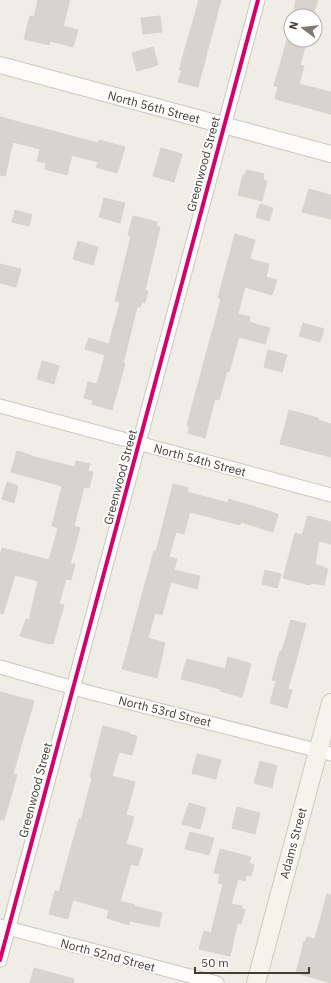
<svg xmlns="http://www.w3.org/2000/svg" width="331" height="983" viewBox="0 0 331 983" font-family="'IBM Plex Sans',sans-serif">
<style>
.building{fill:#d8d3cd;stroke:#d8d3cc}
.lines{fill:none;stroke-linecap:round;stroke-linejoin:round}
.minor-casing{stroke:#ccc8c2;stroke-width:15}
.tertiary-casing{stroke:#ccc8c2;stroke-width:18}
.secondary-casing{stroke:#d1c9be;stroke-width:20}
.minor{stroke:#fdfcfb;stroke-width:13}
.tertiary{stroke:#fdfcfb;stroke-width:16}
.secondary{stroke:#f6f3ed;stroke-width:18}
.cycleway-casing{stroke:#fff;stroke-width:6}
.cycleway{stroke:#d6006c;stroke-width:4}
.labels{text-anchor:middle;dominant-baseline:central;stroke-width:4;stroke-linejoin:round;paint-order:stroke}
.street-label{font-size:12px;fill:#453c33;stroke:#fff}
</style>
<rect width="100%" height="100%" fill="#f0ece6"/>
<path class="building" d="M38 0H70L63 26 78 30 73 47 50 41 49 45 24 39 30 16 34 17Z
M199 0H221L198 87 178 82 182 70H179Z
M296 0H318L313 15 294 10Z
M160 16 162 32 143 34 141 18Z
M287 40H307L300 65 304 66 299 84 331 92V114L275 99 278 87 274 86Z
M153 47 158 65 137 71 132 53Z
M0 117 98 143 99 140 125 147 117 173 96 167 98 162 72 155 67 175 45 169 46 163 37 161 40 149 13 142 5 176 0 175Z
M161 148 182 154 174 182 153 176Z
M247 170 264 174 263 180 267 181 262 201 238 195 243 175H245Z
M309 189 331 195V219L302 212Z
M104 198 125 203 120 223 99 217Z
M260 204 273 208 269 221 256 217Z
M15 210 32 215 29 226 12 222Z
M133 216 157 222 156 226 160 227 145 290 148 291 145 303 142 302 140 307H137L125 356 123 363 125 364 112 410 92 404 93 400 84 398 88 382 97 384 105 355 85 349 89 338 109 344 120 302 115 301 131 236 128 235Z
M235 234 255 240 250 259 269 264 266 277 277 280 272 295 245 287 238 314 250 317 249 322 270 328 265 344 239 337 229 372 227 371 219 400 215 399 205 438 188 433 189 426 187 425 221 299 218 298Z
M78 241 98 247 93 265 73 259Z
M0 264 21 269 16 287 0 283Z
M303 323 324 329 320 342 299 336Z
M268 350 287 355 282 372 264 367Z
M42 361 59 366 54 384 37 379Z
M289 410 318 418V420L331 424V457L280 444Z
M17 451 31 455V456L75 467 76 461 90 464 88 471 93 472 89 488 84 487 74 526 80 528 70 564H75L71 580 66 579 59 604 64 605 53 644 49 643V644L20 636 26 619 29 620 38 581 15 575 3 614 0 613V557L2 548 49 560 58 528 52 526 62 486 11 472Z
M7 482 18 486 14 503 2 499Z
M173 484 188 488 187 492 228 503 229 499 278 514 273 532 241 522 240 525 190 512 184 534 176 532 169 557 177 559 174 570 200 576 197 589 171 582 162 615 155 613 148 638 165 643 157 678 122 669 154 551 156 552Z
M308 516 331 522V544L319 541 315 564 328 569 324 585 311 583 310 585 283 578 295 533 302 535Z
M265 570 281 574 277 588 262 584Z
M291 620 306 624 288 689 292 690 287 708 270 703 276 681 272 680 280 651H282Z
M228 657 251 664 242 697 220 691V689L181 679 187 659 225 669Z
M0 692 34 701 13 774 17 775 4 820H0Z
M103 726 130 733 129 734 137 736 132 755 119 752 112 776 135 782 126 815 134 817 126 844 143 849 138 866 131 864 120 901 135 905 134 906 162 913 159 927 130 921 129 925 107 918 109 910 73 900 68 919 49 914 55 891 59 892 79 819 81 820 92 778 90 777Z
M197 754 221 760 216 779 192 773Z
M260 761 277 766 272 788 254 783Z
M189 803 206 808 200 829 182 824Z
M237 807 260 813 255 834 232 828Z
M190 832 214 838 209 855 185 849Z
M220 849 251 857 249 863 254 865 251 876 246 875 245 881 238 879 231 904 242 906V909L245 910 241 924 238 923 237 925 230 956 199 949 204 931 211 933 223 884 218 883 220 874 214 873Z
M327 894 331 895V983L296 973 304 941 305 942 307 937 315 939Z
M34 968 74 979 73 983H30Z"/>
<g class="lines">
<g class="minor-casing">
<path id="minor" d="M0 406 331 495
M0 667 88 692 331 754
M0 926 217 983
M0 960 258 0"/>
</g>
<g class="tertiary-casing">
<path id="tertiary" d="M0 65 331 154"/>
</g>
<g class="secondary-casing">
<path id="secondary" d="M256 983 331 703"/>
</g>
<use href="#minor" class="minor"/>
<use href="#tertiary" class="tertiary"/>
<use href="#secondary" class="secondary"/>
<g class="cycleway-casing">
<path id="cycleway" d="M0 960 258 0"/>
</g>
<use href="#cycleway" class="cycleway"/>
</g>
<g class="labels">
<g class="street-label">
<text transform="translate(154 107) rotate(15)">North 56th Street</text>
<text transform="translate(203 164) rotate(-75)">Greenwood Street</text>
<text transform="translate(200 460) rotate(15)">North 54th Street</text>
<text transform="translate(120 477) rotate(-75)">Greenwood Street</text>
<text transform="translate(165 711) rotate(14)">North 53rd Street</text>
<text transform="translate(35 790) rotate(-75)">Greenwood Street</text>
<text transform="translate(293 843) rotate(-75)">Adams Street</text>
<text transform="translate(108 955) rotate(15)">North 52nd Street</text>
</g>
</g>
<g transform="translate(303 28) rotate(285)"><circle r="19" fill="#ffffff" stroke="#b5b1ad"/>
<path d="M0-3L7 15L0 10L-7 15Z" fill="#817a72"/>
<text y="-6" font-size="11" font-weight="bold" text-anchor="middle" fill="#453c33">N</text>
</g>
<path d="M195 967v6h114v-6" fill="none" stroke="#453c33" stroke-width="2"/>
<text x="201" y="967" font-size="12" fill="#453c33" stroke="#ffffff" stroke-width="3" paint-order="stroke">50 m</text>
</svg>
